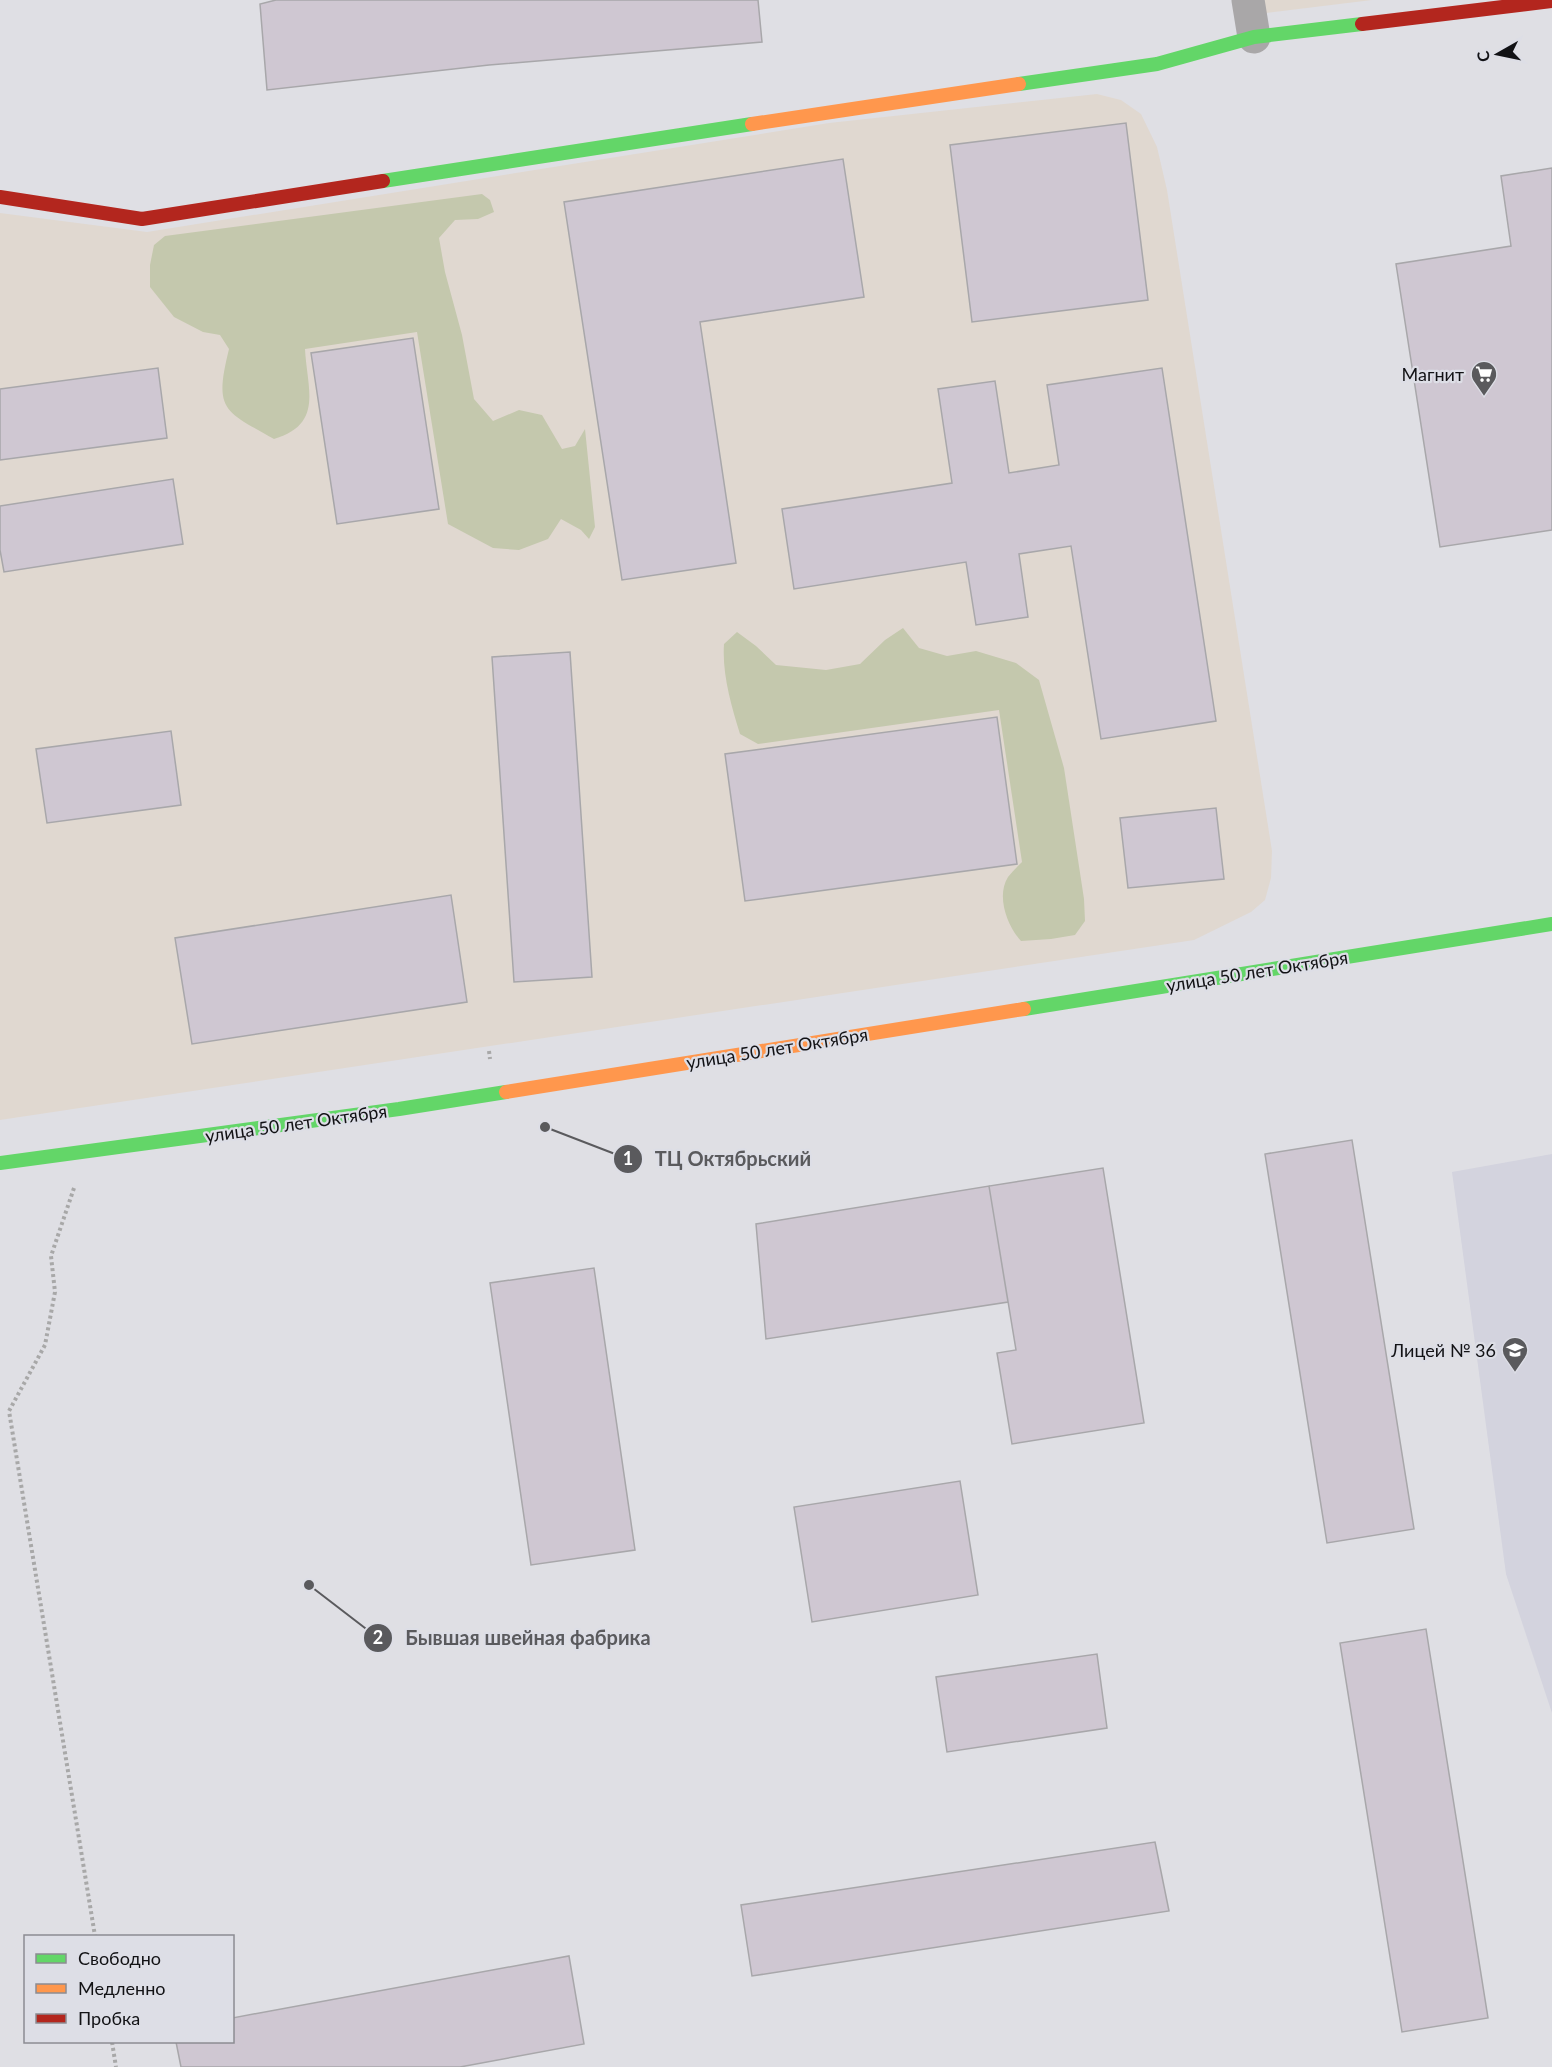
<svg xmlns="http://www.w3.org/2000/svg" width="1552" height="2067" viewBox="0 0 1552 2067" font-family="Lato,sans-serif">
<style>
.built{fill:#d3d3de}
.industrial{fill:#e0d8d0}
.forest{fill:#c4c8ad}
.building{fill:#cfc7d2;stroke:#a8a7aa;stroke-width:1.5}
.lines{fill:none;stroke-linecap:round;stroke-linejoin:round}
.path{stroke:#a8a8a8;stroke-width:4;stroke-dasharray:3 3;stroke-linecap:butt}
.street{stroke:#a9a7a8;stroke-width:33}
.fast{stroke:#63d668;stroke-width:14}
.slow{stroke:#ff974d;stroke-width:14}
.jam{stroke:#b3261e;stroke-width:14}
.labels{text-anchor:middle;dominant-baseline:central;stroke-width:4.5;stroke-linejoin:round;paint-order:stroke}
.poi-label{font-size:18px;fill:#121215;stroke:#dddee6;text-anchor:end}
.street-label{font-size:18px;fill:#121215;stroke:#dddee6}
.leader{fill:none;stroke:#5a5a5d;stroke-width:2}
.callout-dot{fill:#5a5a5d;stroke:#dddee6;stroke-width:2}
.mark-label{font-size:18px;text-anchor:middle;font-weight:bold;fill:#fff}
.callout-label{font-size:20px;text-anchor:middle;font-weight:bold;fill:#5a5a5d;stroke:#dddee6;stroke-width:4.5;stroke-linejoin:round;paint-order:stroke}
</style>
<rect width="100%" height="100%" fill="#dfdfe4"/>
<path class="built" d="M1552 1154V1713L1506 1574 1452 1172Z"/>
<path class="industrial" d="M1264 0H1372L1266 13Z
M1097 94 1121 100 1141 114 1157 147 1167 190 1272 851 1271 878 1265 900 1251 912 1194 940 0 1120V213L147 232 829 123Z"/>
<path class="forest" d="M482 194 490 200 494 212 478 219 455 220 439 238 445 272 462 335 474 399 493 421 519 410 542 415 562 449 575 446 585 429 595 527 589 539 581 530 561 519 548 539 519 550 493 548 448 524 417 332 305 349C307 389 324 424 274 439 223 410 214 410 229 349L220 335 203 332 174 317 150 287V265L154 245 165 236Z
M903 628 919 648 947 656 976 651 1016 663 1039 680 1064 768 1084 899 1085 921 1075 935 1051 939 1021 941C1007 926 996 896 1008 877 1012 872 1017 867 1022 862L999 710 758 744 740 734C731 705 722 674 724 644L737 632 756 646 776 665 826 670 860 664 885 640Z"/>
<path class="building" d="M276 0H758L762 42 489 65 267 90 260 4Z
M1126 123 1148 300 972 322 950 145Z
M843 159 864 297 700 322 736 563 622 580 564 202Z
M1552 168V530L1440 547 1396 264 1511 246 1501 176Z
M413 338 439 509 337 524 311 353Z
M158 368 167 438 0 460V389Z
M1162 368 1216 721 1101 739 1071 546 1019 554 1028 617 976 625 966 562 794 589 782 509 952 483 938 389 995 381 1009 473 1059 465 1047 385Z
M173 479 183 544 4 572 0 550V506Z
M570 652 592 977 514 982 492 657Z
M997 717 1017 864 745 901 725 754Z
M171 731 181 805 47 823 36 749Z
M1216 808 1224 879 1128 888 1120 818Z
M451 895 467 1002 192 1044 175 938Z
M1352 1140 1414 1529 1327 1543 1265 1154Z
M1103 1168 1144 1423 1012 1444 997 1353 1016 1350 989 1186Z
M989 1186 1008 1302 766 1339 756 1224Z
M594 1268 635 1550 531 1565 490 1283Z
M960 1481 978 1595 812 1622 794 1507Z
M1426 1629 1488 2018 1402 2032 1340 1643Z
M1097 1654 1107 1728 947 1752 936 1677Z
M1155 1842 1169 1911 752 1976 741 1905Z
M569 1956 584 2044 460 2067H181L176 2042H232V2018Z"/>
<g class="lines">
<path class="path" d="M489 1051 490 1059
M74 1188 51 1256 55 1292 45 1345 9 1411 95 1936
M112 2042 116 2067"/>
<path class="street" d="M1248 0 1254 37"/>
<path class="fast" d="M1019 84 1157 64 1254 37 1362 24
M383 181 752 124
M1024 1009 1552 924
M0 1163 399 1109 506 1092"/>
<path class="slow" d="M752 124 1019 84
M506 1092 1024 1009"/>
<path class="jam" d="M1362 24 1552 1
M0 197 142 219 383 181"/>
</g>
<defs>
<g id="supermarket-pin" transform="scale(1.35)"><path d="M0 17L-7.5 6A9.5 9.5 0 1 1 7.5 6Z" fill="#5a5a5d" stroke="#dddee6"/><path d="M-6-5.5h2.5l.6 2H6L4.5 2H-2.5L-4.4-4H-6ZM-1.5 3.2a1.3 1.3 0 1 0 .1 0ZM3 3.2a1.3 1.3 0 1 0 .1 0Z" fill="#fff"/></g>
<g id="school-pin" transform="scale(1.35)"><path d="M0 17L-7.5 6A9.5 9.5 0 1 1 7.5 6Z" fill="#5a5a5d" stroke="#dddee6"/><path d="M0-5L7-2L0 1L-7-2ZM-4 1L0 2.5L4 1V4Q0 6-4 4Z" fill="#fff"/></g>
</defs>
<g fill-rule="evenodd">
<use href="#supermarket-pin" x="1484" y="374"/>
<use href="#school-pin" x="1515" y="1350"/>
</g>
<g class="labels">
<g class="poi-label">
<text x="1464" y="374">Магнит</text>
<text x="1496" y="1350">Лицей № 36</text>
</g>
<g class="street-label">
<text transform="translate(1257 971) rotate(-9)">улица 50 лет Октября</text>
<text transform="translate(777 1048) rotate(-9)">улица 50 лет Октября</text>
<text transform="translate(296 1123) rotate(-8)">улица 50 лет Октября</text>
</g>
</g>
<path class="leader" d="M545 1127L628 1159M309 1585L378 1638"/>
<g class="callout-dot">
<circle cx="545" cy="1127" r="6"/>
<circle cx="309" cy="1585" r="6"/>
<circle cx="628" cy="1159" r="15"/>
<circle cx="378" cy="1638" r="15"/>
</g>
<g class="mark-label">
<text x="628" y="1165">1</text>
<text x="378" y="1644">2</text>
</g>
<g class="callout-label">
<text x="733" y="1166">ТЦ Октябрьский</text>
<text x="528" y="1645">Бывшая швейная фабрика</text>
</g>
<rect x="24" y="1935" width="210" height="108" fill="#dddee6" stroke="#8c8c92" stroke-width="1.5"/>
<rect x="36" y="1954" width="30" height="9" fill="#63d668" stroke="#8c8c92" stroke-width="1.5"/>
<text x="78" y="1965" font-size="18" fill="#121215">Свободно</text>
<rect x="36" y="1984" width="30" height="9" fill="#ff974d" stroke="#8c8c92" stroke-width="1.5"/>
<text x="78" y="1995" font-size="18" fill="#121215">Медленно</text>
<rect x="36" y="2014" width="30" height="9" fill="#b3261e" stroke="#8c8c92" stroke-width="1.5"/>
<text x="78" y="2025" font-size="18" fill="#121215">Пробка</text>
<g transform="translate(1498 54) rotate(261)" stroke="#dddee6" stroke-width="4.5" paint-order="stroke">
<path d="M0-4.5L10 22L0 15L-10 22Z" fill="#121215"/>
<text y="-9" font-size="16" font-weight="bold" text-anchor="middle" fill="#121215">С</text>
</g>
</svg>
